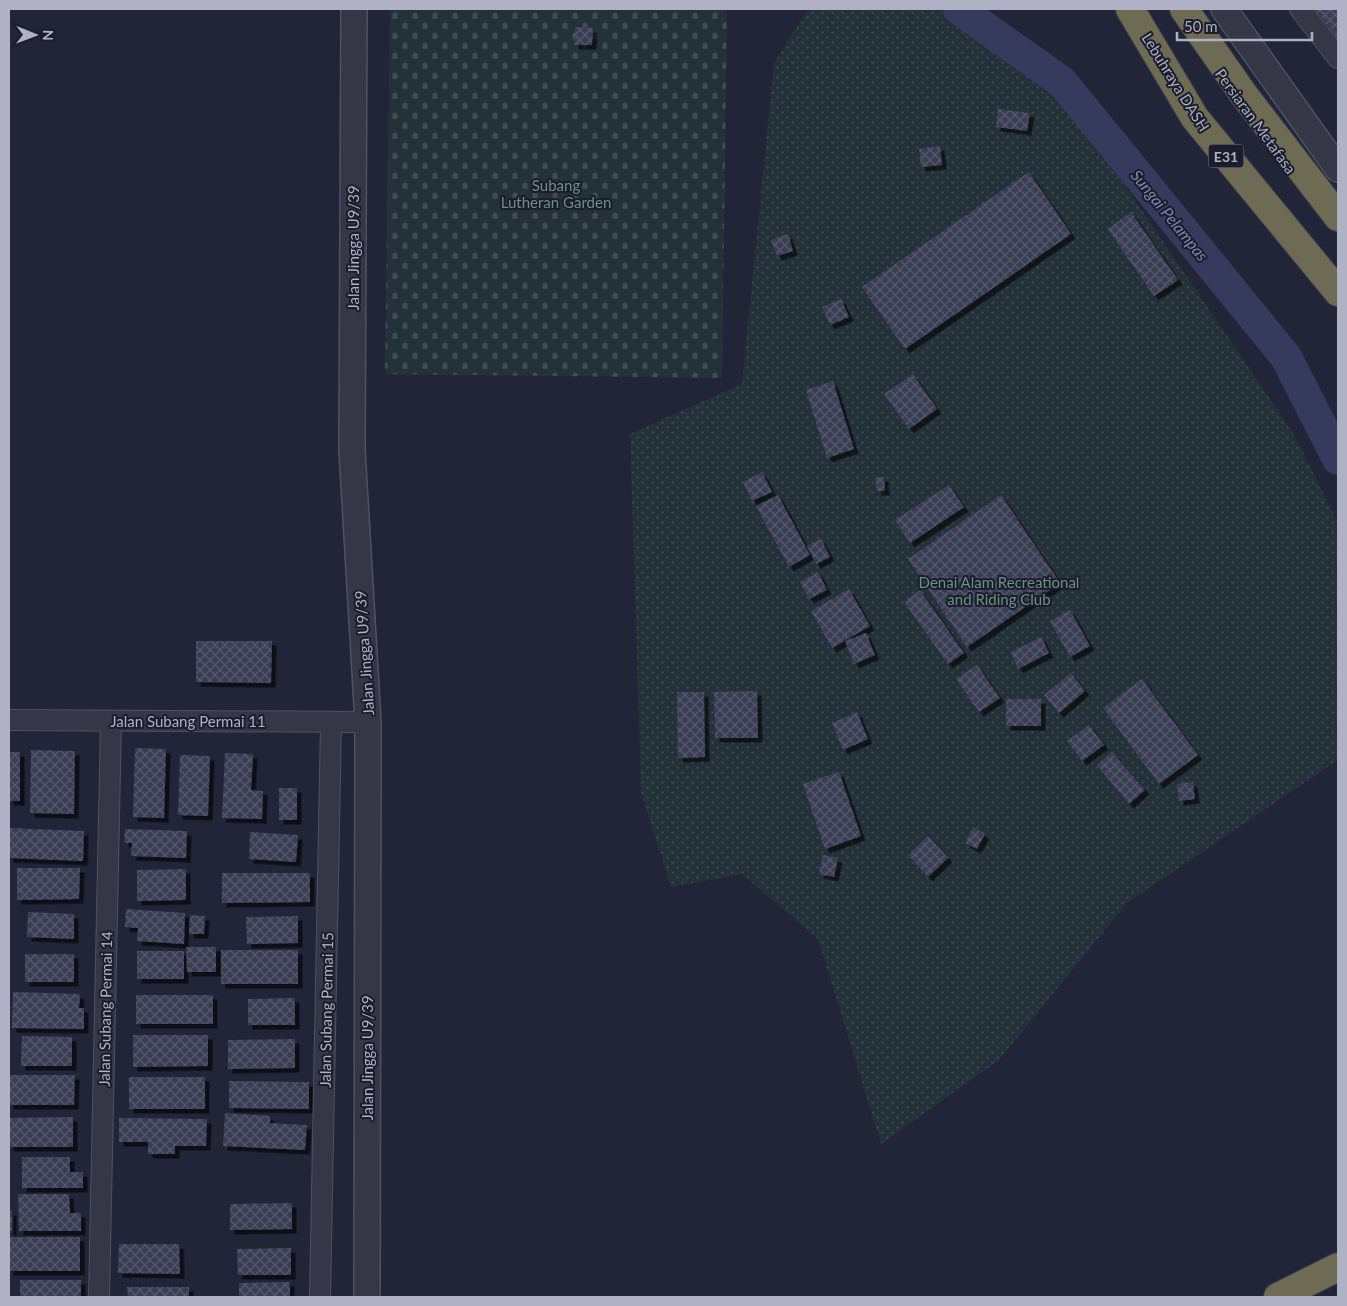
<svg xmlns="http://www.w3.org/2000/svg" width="1347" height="1306" viewBox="0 0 1347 1306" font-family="Lato,sans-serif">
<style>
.cemetery{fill:url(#cemetery-stones)}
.park{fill:url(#park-dots)}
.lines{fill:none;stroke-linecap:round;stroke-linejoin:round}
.river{stroke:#363a5d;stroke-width:32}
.building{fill:url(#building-cross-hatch);filter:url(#shadow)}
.minor-casing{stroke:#505162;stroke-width:22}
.tertiary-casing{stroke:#505162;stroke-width:28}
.motorway-casing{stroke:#3d3e4f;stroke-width:30}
.minor{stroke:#353747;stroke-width:20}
.tertiary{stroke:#353747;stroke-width:25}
.motorway{stroke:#6d6b53;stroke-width:28}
.labels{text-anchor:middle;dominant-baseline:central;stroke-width:4;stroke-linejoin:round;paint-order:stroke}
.shield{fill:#1b1c2c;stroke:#838496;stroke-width:1}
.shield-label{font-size:14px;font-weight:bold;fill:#b0b1c4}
.street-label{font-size:15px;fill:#b0b1c4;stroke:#1b1c2c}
.park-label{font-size:15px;fill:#68937f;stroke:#1b1c2c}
.water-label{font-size:16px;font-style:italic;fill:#8086af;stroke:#1b1c2c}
</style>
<defs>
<pattern id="cemetery-stones" width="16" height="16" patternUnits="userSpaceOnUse" patternTransform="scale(1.25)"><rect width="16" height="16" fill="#253139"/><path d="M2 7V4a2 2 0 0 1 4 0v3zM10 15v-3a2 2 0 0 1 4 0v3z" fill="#424c54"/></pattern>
<pattern id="park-dots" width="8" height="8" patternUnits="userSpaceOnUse" patternTransform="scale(1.25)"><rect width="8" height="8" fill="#253139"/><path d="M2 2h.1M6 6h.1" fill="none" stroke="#424c54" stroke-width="1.8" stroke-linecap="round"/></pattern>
<pattern id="building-cross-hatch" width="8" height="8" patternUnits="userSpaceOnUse" patternTransform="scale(1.25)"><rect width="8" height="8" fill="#3b3e55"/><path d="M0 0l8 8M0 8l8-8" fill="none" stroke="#55586c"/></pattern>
<filter id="shadow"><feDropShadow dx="4.5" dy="4.5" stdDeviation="0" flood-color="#0009"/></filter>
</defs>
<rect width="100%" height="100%" fill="#222437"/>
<path class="cemetery" d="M390 9H727L722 378 385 374Z"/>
<path class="park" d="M808 9H940L945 16 1060 90 1293 433 1338 523V760L1127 903 999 1060 881 1144 818 939 742 874 671 887 641 793 630 434 742 384 774 63Z"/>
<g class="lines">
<path class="river" d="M959 9 1062 82 1286 357 1338 459"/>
</g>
<path class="building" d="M1314 9H1338V39Z
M575 27 593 28 592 45H574Z
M998 109 1030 113 1027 131 996 127Z
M940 146 942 165 921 167 919 149Z
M1029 172 1071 234 905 349 862 287Z
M1131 212 1178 280 1154 296 1108 229Z
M788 234 793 251 777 256 771 240Z
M841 299 849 317 830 325 822 307Z
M913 374 937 409 909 429 884 394Z
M833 381 854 449 827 458 806 390Z
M762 472 772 492 752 501 743 482Z
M884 477 885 491H877L875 478Z
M949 485 964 507 910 543 895 520Z
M778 495 810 555 789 567 756 506Z
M1001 495 1060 583 967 647 908 559Z
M821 539 830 557 816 564 807 546Z
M818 572 827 590 809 599 800 582Z
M849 589 870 626 832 648 811 611Z
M920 590 964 653 948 664 904 602Z
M1070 610 1090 646 1070 657 1050 621Z
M866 633 875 655 854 664 845 641Z
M1041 637 1049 653 1018 669 1011 652Z
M196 641H272L271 683 196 682Z
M977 665 1000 698 979 712 956 679Z
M1071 673 1085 691 1059 713 1044 695Z
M1142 679 1198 755 1159 784 1103 708Z
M757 691 758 738H715L714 692Z
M677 692H704L705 757 678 758Z
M1006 699H1041V726H1006Z
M857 712 868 739 843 750 832 723Z
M1089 725 1104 745 1082 761 1067 741Z
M135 748 166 749 164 818 133 817Z
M31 750 75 751 74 814 30 813Z
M9 752H20V801H9Z
M1112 752 1145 790 1129 804 1097 765Z
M225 753 253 754 251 790 263 791 262 819 222 818Z
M180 755 210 756 208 816 178 815Z
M839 772 861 836 825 849 803 784Z
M1193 782 1195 799 1179 801 1177 784Z
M279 788H297V820H279Z
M973 827 985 834 977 849 965 843Z
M9 828 84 831 83 861 9 858Z
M125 829 187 831 186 858 131 856 132 843H124Z
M250 832 298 835 296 862 249 859Z
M928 836 948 858 928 877 908 855Z
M823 855 838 858 834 877 819 874Z
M17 868H80L79 899 17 900Z
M186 869V900L137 901V870Z
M222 873H310V902L222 903Z
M126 909 185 913 184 944 137 941 138 928 125 927Z
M28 912 74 914V939L27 937Z
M190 915 205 916 204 934H189Z
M298 916V943L247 944 246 917Z
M186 947H216V972H187Z
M221 950H298V984H221Z
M137 951H184V979H137Z
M25 954H74V982H25Z
M13 992 80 994 79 1008H84V1029L12 1028Z
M136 995H213V1024H136Z
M295 998V1025H248V999Z
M133 1035H208V1066L133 1067Z
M22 1036 72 1037V1066H21Z
M295 1039V1068L228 1069V1040Z
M9 1075H75L74 1105H9Z
M129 1077H205V1109H129Z
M229 1081 309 1082V1109L229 1108Z
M225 1113 270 1116V1123L307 1125 305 1150 223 1146Z
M73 1117V1147H9V1118Z
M119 1118 207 1119 206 1146H175V1154H148V1142H119Z
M22 1157H70V1172H83V1188H22Z
M18 1194H69L70 1213H81V1231H19Z
M292 1203V1229L230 1230V1204Z
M9 1211H12V1231H9Z
M9 1237H80V1271H9Z
M119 1244H179L180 1274 118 1273Z
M291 1248V1275H238L237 1249Z
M20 1280H81V1297H20Z
M290 1282V1297H239V1283Z
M127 1287H189V1297H128Z"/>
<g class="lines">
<g class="minor-casing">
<path id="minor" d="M1300 9 1338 58
M9 720 368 722
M99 1297 111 721
M320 1297 331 722"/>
</g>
<g class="tertiary-casing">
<path id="tertiary" d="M354 9 352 450 368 722 367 1297
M1224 9 1338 169"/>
</g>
<g class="motorway-casing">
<path id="motorway" d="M1130 9 1195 118 1338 292
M1184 9 1244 95 1338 217
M1278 1297 1338 1267"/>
</g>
<use href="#minor" class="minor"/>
<use href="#tertiary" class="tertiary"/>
<use href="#motorway" class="motorway"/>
</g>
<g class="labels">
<rect class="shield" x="1208.5" y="144.5" width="35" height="23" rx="4"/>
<g class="shield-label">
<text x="1226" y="156">E31</text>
</g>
<g class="street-label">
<text transform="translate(1176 82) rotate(58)">Lebuhraya DASH</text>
<text transform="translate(1256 121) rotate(54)">Persiaran Metafasa</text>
<text transform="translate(353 248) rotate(-90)">Jalan Jingga U9/39</text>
<text transform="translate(364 653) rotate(-94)">Jalan Jingga U9/39</text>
<text x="188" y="721">Jalan Subang Permai 11</text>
<text transform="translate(105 1009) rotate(-89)">Jalan Subang Permai 14</text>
<text transform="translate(326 1010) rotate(-89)">Jalan Subang Permai 15</text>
<text transform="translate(367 1058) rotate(-90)">Jalan Jingga U9/39</text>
</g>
<g class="park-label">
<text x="556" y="185">Subang<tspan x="556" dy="17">Lutheran Garden</tspan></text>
<text x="999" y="582">Denai Alam Recreational<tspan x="999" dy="17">and Riding Club</tspan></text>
</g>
<g class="water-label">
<text transform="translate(1170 215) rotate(51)">Sungai Pelampas</text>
</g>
</g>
<rect width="1347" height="1306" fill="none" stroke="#b0b1c4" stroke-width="20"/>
<g transform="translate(35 35) rotate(91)" stroke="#1b1c2c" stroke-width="4" paint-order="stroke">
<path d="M0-4L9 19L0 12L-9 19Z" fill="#b0b1c4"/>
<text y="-8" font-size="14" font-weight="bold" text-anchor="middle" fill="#b0b1c4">N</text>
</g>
<path d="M1177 32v8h135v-8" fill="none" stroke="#b0b1c4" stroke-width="2.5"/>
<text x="1184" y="32" font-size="15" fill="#b0b1c4" stroke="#1b1c2c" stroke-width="4" paint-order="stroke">50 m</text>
</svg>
